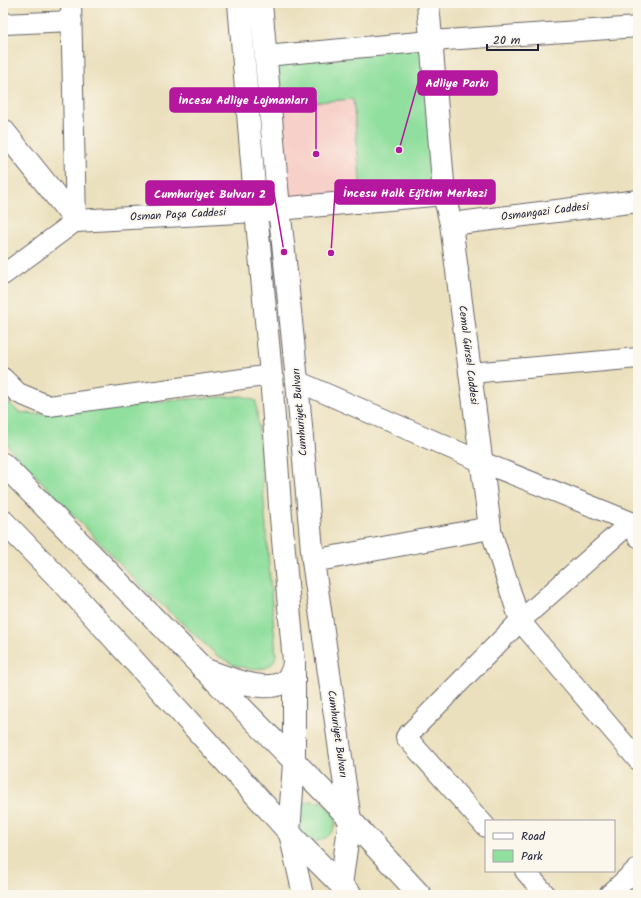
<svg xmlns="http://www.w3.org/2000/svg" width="641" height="898" viewBox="0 0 641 898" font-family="Kalam,sans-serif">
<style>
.built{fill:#f7d0c9}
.green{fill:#91df9e;stroke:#5a806c}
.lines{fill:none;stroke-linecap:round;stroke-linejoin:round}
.minor-casing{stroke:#686468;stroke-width:22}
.major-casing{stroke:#686468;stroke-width:24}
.highway-casing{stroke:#686468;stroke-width:24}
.minor{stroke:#fff;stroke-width:20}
.major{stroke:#fff;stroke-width:22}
.highway{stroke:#fff;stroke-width:22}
.labels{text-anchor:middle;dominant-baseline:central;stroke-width:4;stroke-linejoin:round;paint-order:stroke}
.street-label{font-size:11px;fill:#22223b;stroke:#fbf7ec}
.leader{fill:none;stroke:#b5179e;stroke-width:1.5}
.callout-dot{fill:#b5179e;stroke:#fbf7ec;stroke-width:1.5}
.callout{fill:#b5179e;stroke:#b5179e;stroke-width:1.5}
.callout-label{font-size:12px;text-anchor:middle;font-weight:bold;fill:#fff}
</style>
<rect width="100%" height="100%" fill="#fbf7ec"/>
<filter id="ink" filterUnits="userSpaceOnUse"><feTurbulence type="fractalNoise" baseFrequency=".025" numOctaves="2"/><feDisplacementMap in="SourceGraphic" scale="8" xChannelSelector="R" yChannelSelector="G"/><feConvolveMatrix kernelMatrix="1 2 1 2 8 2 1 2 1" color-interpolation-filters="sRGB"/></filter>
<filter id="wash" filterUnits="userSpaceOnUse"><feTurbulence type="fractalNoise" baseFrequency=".012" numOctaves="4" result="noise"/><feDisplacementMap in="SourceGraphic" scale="16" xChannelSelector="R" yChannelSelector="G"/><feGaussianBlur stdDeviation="0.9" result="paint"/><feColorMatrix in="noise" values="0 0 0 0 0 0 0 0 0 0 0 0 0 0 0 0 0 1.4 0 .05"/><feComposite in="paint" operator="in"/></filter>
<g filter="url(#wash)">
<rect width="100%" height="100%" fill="#ebe0bd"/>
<path class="built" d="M353 99 362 202 279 209 269 106Z"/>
<path class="green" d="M431 41 444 194 362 202 353 99 269 106 265 56Z
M242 396 256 401 276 655 274 662 266 668 250 669 234 665 218 656 139 584 3 441V398L19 412 36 414 186 399Z
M310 801 323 802C326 806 333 812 335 817 339 829 324 844 312 841 309 841 304 838 301 836L296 813 304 803Z"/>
</g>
<g filter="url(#ink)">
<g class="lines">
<g class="minor-casing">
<path id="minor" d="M3 24 72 21
M265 56 431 41 638 27
M3 275 76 221 71 3
M471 373 638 358
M3 378 18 393 49 406 271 375
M297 381 482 462 631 522 638 528
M490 528 520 621 638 760
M486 827 406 737 520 621 631 522 638 537
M289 833 303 895
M525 871 546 895
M609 895 638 868"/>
</g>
<g class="major-casing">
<path id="major" d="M239 3 256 211 271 375 280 506 294 662V763
M261 3 279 209 284 252 297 381 313 561 350 820
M3 130 76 221 256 211 444 194
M451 224 638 201
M313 561 490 528 451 224 444 194 428 3
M203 669C228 677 289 707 294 662"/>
</g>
<g class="highway-casing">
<path id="highway" d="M3 464 333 801 420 895
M3 521 69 589 297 841 351 895
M289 833 294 763
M341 885 350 820"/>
</g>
<use href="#minor" class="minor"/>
<use href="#major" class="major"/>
<use href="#highway" class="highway"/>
</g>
</g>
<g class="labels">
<g class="street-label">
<text transform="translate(545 212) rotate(-7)">Osmangazi Caddesi</text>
<text transform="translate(178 215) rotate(-3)">Osman Paşa Caddesi</text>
<text transform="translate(468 355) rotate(83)">Cemal Gürsel Caddesi</text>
<text transform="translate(300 412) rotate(-95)">Cumhuriyet Bulvarı</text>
<text transform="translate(337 734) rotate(82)">Cumhuriyet Bulvarı</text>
</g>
</g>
<path class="leader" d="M399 150L418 83M316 154L316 100M331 253L335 192M284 252L274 193"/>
<g class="callout-dot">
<circle cx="399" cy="150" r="4"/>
<circle cx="316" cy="154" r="4"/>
<circle cx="331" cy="253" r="4"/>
<circle cx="284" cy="252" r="4"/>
</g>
<g class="callout">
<rect x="418" y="71" width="79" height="24" rx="4"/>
<rect x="170" y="88" width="146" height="24" rx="4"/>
<rect x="335" y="180" width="160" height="24" rx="4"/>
<rect x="146" y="181" width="128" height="24" rx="4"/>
</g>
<g class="callout-label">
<text x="457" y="87">Adliye Parkı</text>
<text x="243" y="104">İncesu Adliye Lojmanları</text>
<text x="415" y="197">İncesu Halk Eğitim Merkezi</text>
<text x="210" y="198">Cumhuriyet Bulvarı 2</text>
</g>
<rect width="641" height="898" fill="none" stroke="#fbf7ec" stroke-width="16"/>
<rect x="485" y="820" width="130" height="52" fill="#fbf7ec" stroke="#a4a2a5"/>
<rect x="493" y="833" width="20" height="6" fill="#ffffff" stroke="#a4a2a5"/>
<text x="521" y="840" font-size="12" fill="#22223b">Road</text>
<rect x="493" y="850" width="20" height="12" fill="#91df9e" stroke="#a4a2a5"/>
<text x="521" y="860" font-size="12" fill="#22223b">Park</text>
<path d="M487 44v6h51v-6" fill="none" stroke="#22223b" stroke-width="2"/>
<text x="493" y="44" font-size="12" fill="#22223b" stroke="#fbf7ec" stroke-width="3" paint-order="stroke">20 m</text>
</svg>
